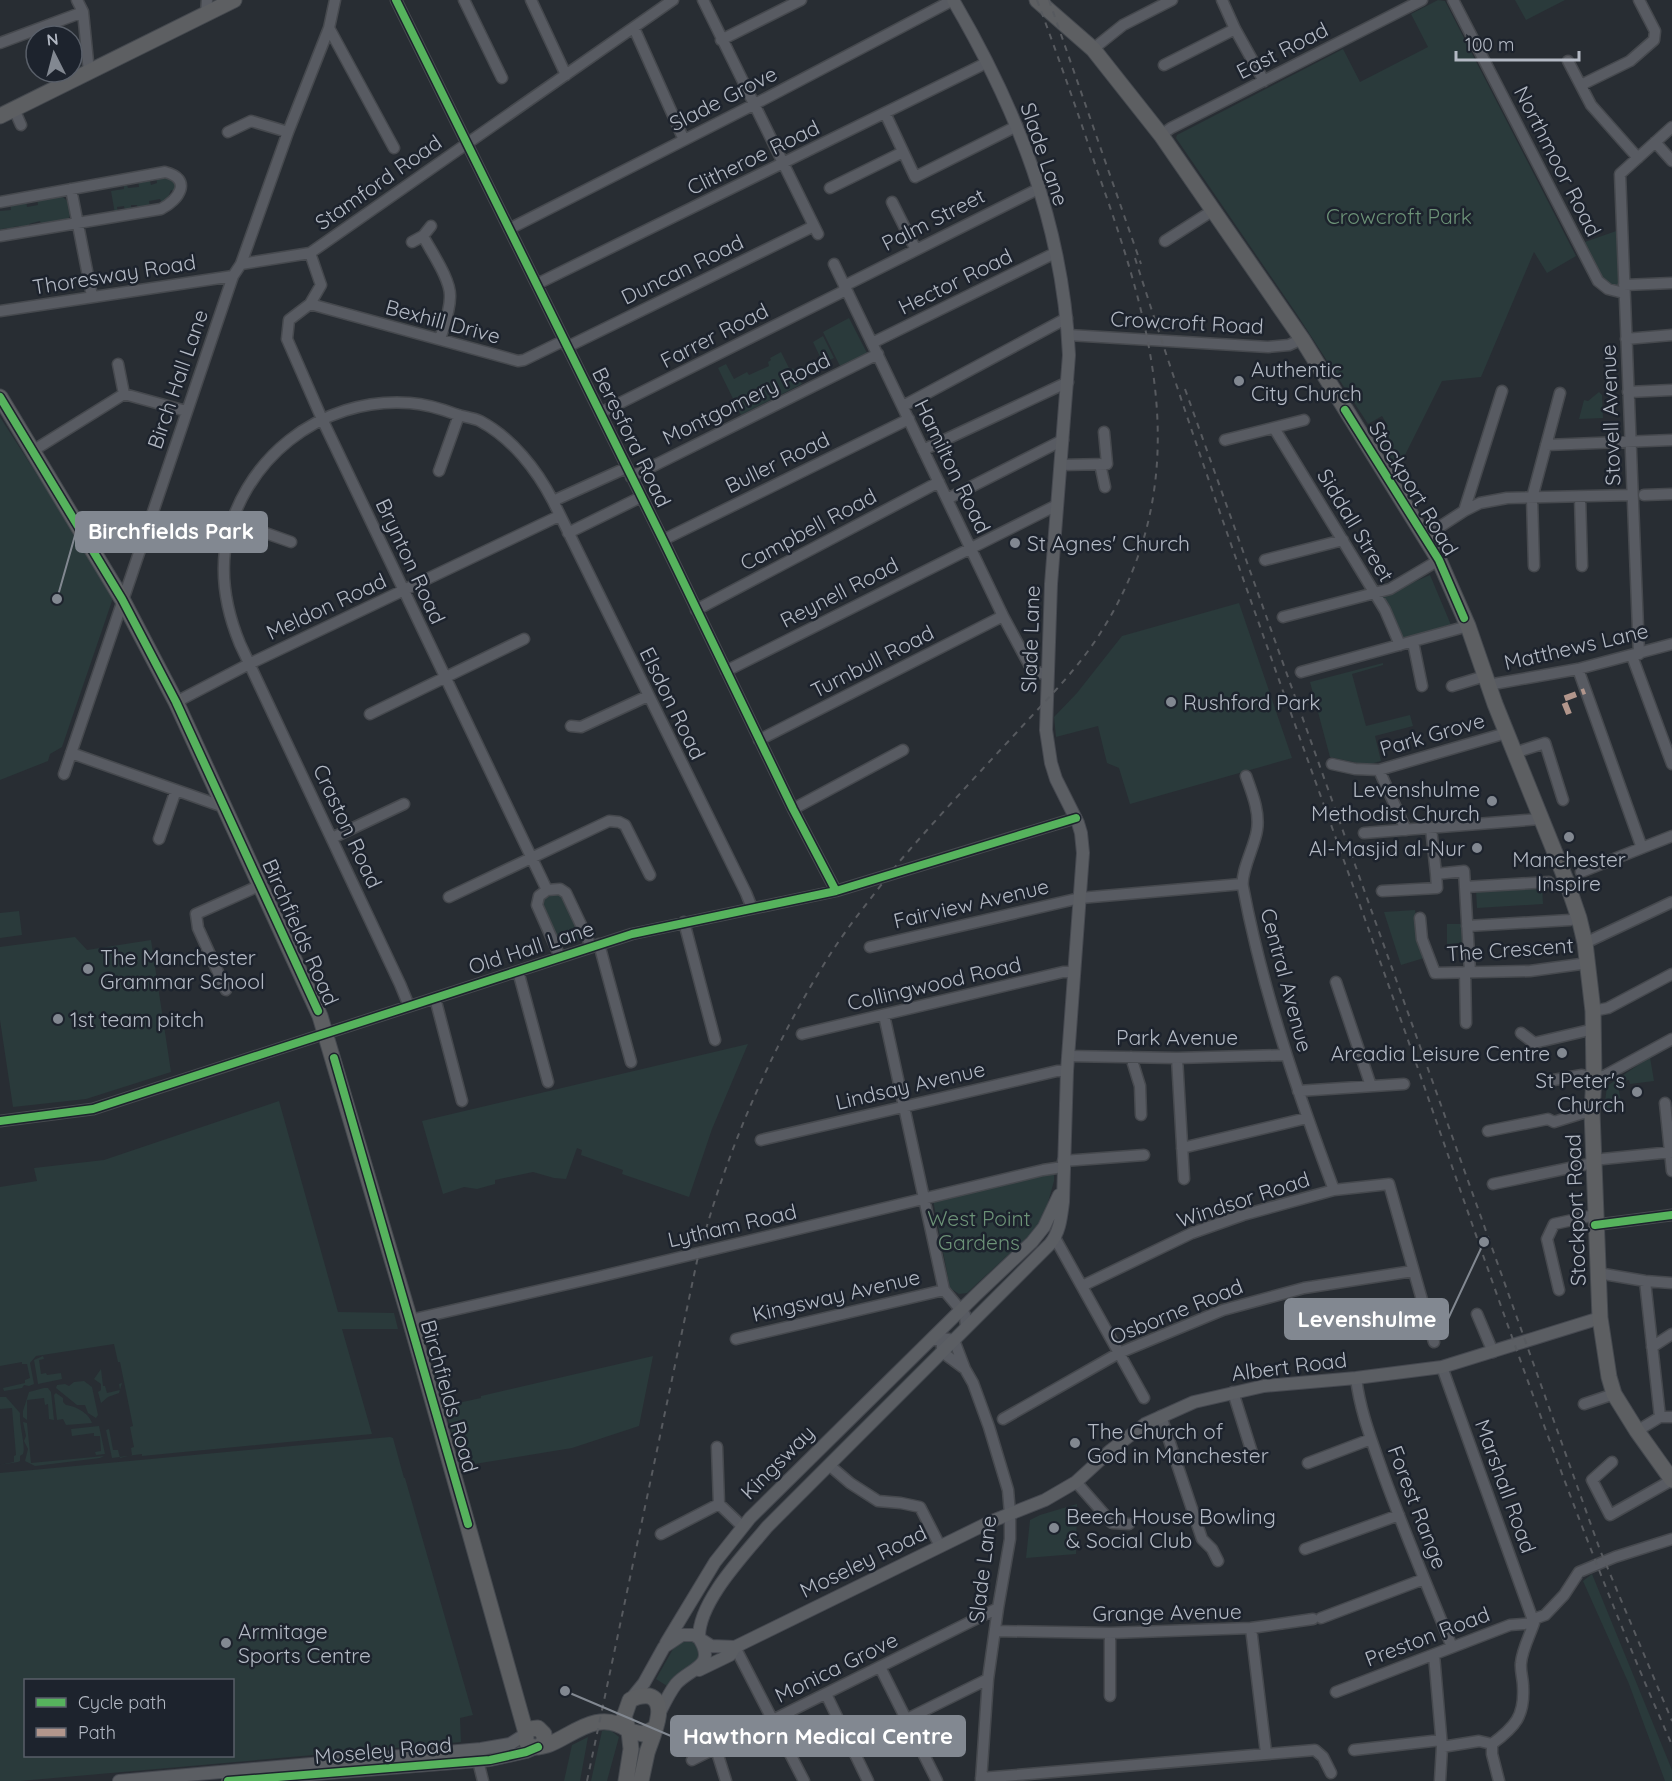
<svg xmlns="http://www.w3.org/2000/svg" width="1672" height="1781" viewBox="0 0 1672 1781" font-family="Quicksand,sans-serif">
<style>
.green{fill:#2a3a3b;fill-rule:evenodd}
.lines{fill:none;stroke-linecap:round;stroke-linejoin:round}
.minor-casing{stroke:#46494e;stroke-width:13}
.major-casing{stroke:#464950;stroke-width:14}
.highway-casing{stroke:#45494f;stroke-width:17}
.minor{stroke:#585b62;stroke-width:10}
.major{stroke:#5b5e63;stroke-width:12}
.highway{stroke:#5d5f62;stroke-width:15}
.rail{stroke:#575a5f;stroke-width:2;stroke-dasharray:6 6;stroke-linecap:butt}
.quiet{stroke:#b2968c;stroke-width:6;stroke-dasharray:12 6;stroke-linecap:butt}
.cycleway-casing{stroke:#1d232d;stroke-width:11}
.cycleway{stroke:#56b35d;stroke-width:8}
.poi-dot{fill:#828891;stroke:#1d232d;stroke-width:2}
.labels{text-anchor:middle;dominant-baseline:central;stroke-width:5;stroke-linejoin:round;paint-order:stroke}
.street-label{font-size:21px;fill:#b3b9c4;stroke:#1d232d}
.park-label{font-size:21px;fill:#6c9277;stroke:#1d232d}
.poi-label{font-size:21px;fill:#b3b9c4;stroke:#1d232d;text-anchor:start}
.leader{fill:none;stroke:#828891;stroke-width:2}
.callout-dot{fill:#828891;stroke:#1d232d;stroke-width:2}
.callout{fill:#828891;stroke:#828891;stroke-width:2}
.callout-label{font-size:22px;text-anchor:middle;font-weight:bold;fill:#fff}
</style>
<rect width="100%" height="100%" fill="#282d33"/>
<path class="green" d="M1438 0 1445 1 1576 256 1547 273 1534 252 1481 377 1442 381 1397 471 1375 435 1388 426 1382 416 1368 424 1296 313 1176 138 1177 135 1343 49 1360 82 1428 47 1411 14Z
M1515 0H1565L1526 20Z
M165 175 177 183V192L171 190 169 195 174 198 163 205 160 199 149 201 150 208 138 211 137 205H131V212H125L124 206 117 207 118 213 115 214 111 191 124 189V183L126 182 128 188 139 187 138 179 149 177 151 185 157 183 156 176Z
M57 195C69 197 73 210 68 220L42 228 40 221 29 224 30 230 19 232V226L13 227 14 233H8L7 228 2 229V234L0 235V211L11 210 10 202 26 200 27 207 38 205 37 198Z
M1622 229 1624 293 1608 289 1579 244Z
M849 318 867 353 840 366 823 332Z
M823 336 834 358 823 363 813 342Z
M781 352 790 370 793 368 802 384 741 415 718 368 726 364 734 379 747 372 749 375 769 366 768 362 771 360 770 358Z
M1599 392 1602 395 1603 418 1579 419 1584 400 1588 401Z
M0 417 113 593V598L62 747 50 754 48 761 0 780Z
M1430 575 1451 625 1404 641 1382 596Z
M1239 603 1292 758 1130 804 1119 768 1107 763 1098 726 1056 737 1054 717 1077 693 1122 636Z
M1383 663V665L1352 674 1366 726 1410 715 1413 726 1375 736 1381 761 1367 765 1330 757 1310 682Z
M1542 886 1543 904 1477 908 1476 890Z
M560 892 581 936 580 940 562 946 539 904 543 896Z
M1415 910 1424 958 1401 965 1384 912Z
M19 911 22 935 0 938V913Z
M1447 924H1464L1465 943 1447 944Z
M75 937 87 950 151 940 171 1072 86 1099 13 1107 0 1020V947Z
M748 1044 712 1129 689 1197 622 1174 623 1170 581 1155 582 1150 577 1148 566 1179 554 1178 533 1172 495 1180V1184L477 1189 464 1187 443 1194 422 1121Z
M1650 1057 1654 1081 1630 1084 1629 1080 1625 1081 1626 1084 1618 1085 1622 1107 1604 1110 1607 1086Z
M279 1101 338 1312 394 1313 398 1329H342L372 1434 142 1456V1454L112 1458 106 1430 109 1429 113 1450H118L120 1458 132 1455 131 1448 134 1447 130 1427 133 1426 120 1362H118L114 1344 36 1356 30 1363 34 1384 29 1386 24 1385 22 1388 4 1391 3 1388 25 1383V1380L30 1378 27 1364H22V1362L0 1366V1187L37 1181 34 1168 104 1160Z
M1054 1171V1181L1047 1206 1036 1229 967 1293 959 1294 950 1288 933 1200Z
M43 1356 44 1359 39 1360 41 1374 46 1373 47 1375 61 1373 62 1379 38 1384 34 1360Z
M653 1356 639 1426 572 1448 462 1466 444 1406 481 1398V1396Z
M101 1369 103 1386H105L107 1393 120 1390 119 1384 122 1383 119 1393 108 1397 101 1403 98 1392 101 1390V1384L94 1379Z
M84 1381 92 1387 98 1415 96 1418 88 1413 85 1405H77L56 1388 57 1385 65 1384 69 1386 74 1382Z
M44 1388H48L51 1392 54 1420 49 1419 48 1404 45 1405 44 1398 27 1400V1420L23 1417V1411L29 1392Z
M56 1393 63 1398V1402L66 1405C75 1406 89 1413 92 1423L66 1425 63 1419 57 1420 54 1395Z
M0 1397H6L20 1413C19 1424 26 1447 23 1454L20 1456V1461L18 1462 0 1465 14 1462V1456L16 1455 12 1408 0 1409Z
M23 1422 27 1423 31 1463 104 1456 100 1458 35 1466 25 1461 28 1449 24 1441 26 1436Z
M99 1426 105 1454 96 1455 95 1452 101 1451 100 1436H94V1433L72 1436 71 1429Z
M390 1437 393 1438 404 1478H405L473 1715 460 1718 461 1742 20 1781H0V1473ZM26 1680H232V1756H26Z
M1077 1504 1076 1554 1026 1558 1030 1520 1040 1515Z
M1592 1574 1672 1770V1781H1665L1629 1684 1583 1581Z
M693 1639 702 1652C694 1667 678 1673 667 1686L656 1679 677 1642Z
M609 1729 619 1737 607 1781H591L602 1731Z
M588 1737 580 1781H564L572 1745Z"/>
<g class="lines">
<g class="minor-casing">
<path id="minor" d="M77 0 83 12 89 72
M396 0 663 540 793 809 836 891
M464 0 502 78
M531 0 566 75
M703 0 818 234
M1222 0 1235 29 1264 81
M1453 0 1598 281 1608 289 1624 293
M206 14 207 0
M329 28 394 148
M634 28 684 140
M721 40 801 0
M0 43 83 12
M1093 49 1123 25 1172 0
M1568 61 1591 105 1638 158
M1164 65 1235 29
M1581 85 1630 61 1654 40 1655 31 1639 0
M14 109 21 125
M885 113 915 177 1017 126
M228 132 251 121 288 132
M1161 135 1171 128 1422 0
M1655 142 1672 161
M830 188 903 152
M71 189 92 296
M0 202 165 172C193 179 179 200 161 209L0 236
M892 202 916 250
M509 229 753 105 953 0
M423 236C432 253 451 280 450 297 450 311 444 326 440 339
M1165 241 1212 211
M412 242 423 236 431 226
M310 253 321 285 310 304 289 320 287 339 322 419 547 890
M241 264 310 253 673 0
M834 264 1003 616 1032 670 1047 675
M537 284 986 63
M1624 285 1672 283
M844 286 1040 188
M310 304 518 361 524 360 563 341
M0 311 233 276
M1068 335 1268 347 1289 345 1302 339
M1626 339 1672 335
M872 343 1055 253
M567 347 814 226
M118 364 124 394
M1628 392 1672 390
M903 406 1067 318
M600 413 846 290
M1274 428 1385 610 1400 645
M1225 440 1304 420
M1546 445 1672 440
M34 450 124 394 186 411
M923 450 1068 382
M1100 464 1105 487
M1061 465 1107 464 1104 432
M439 471 459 415
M631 477 878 354
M1644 495 1672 494
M1580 497 1582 566
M947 499 1063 440
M553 501 626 468
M1464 511 1502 391
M232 521 291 542
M568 533 641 497
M1424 537 1464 511 1480 503 1507 498 1632 495
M663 540 909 419
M1265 560 1343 540
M1534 566 1532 498 1560 393
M696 610 939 482
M1283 617 1390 589 1439 560
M1413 642 1422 686
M1639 654 1620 174 1672 127
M1632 656 1672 764
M1578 669 1642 848
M726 671 1057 505
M1301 672 1468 626
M1488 685 1578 669 1672 644
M1452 686 1485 676
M176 702 249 664 559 516
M370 714 524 639
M571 726 581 727 648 696
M759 740 1003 616
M71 753 224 807
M1514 753 1545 743 1563 800
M1332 764 1355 769 1379 770 1506 733
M1379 770 1406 830
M64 774 233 276 241 264 288 132 329 28 335 0
M1246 776C1252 793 1260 812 1257 830 1255 846 1240 872 1243 887 1263 992 1297 1091 1334 1190
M793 809 903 750
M1431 828 1436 874
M1364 833 1540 819
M332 838 404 804
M159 839 176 790
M1581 872 1672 836
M1465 887 1470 972
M1382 891 1437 888 1436 874 1464 871 1465 887 1549 882
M449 897 609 821 619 822 625 825 650 875
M1420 918 1422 939 1435 973 1530 971 1588 963
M684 922 715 1040
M1467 926 1570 920 1579 918
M1585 943 1672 902
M599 944 631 1062
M870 947 1080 898 1242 884
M560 957 537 905 539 896 547 890 560 889 566 893 591 946
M518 971 548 1082
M1465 972 1466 1023
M1336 982 1371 1086
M226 990 198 928 196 914 261 885
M435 998 462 1101
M409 1006 400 984 240 644C228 615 221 582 225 550 239 461 320 396 410 403 427 404 442 409 458 415 465 417 474 418 480 421 512 438 537 470 553 501L746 893 752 908
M1593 1011 1608 1008 1672 974
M884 1015 944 1290 965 1315 966 1328
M1521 1033 1534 1043 1594 1029
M802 1034 1063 972H1074
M1068 1056 1177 1058 1285 1055
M1131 1057 1140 1086 1141 1115
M1177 1058 1184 1179
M1548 1081 1582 1075 1594 1078 1606 1075 1672 1039
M1298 1091 1404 1084
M1665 1103 1672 1171
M0 1121 93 1109 632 934 836 891 1076 818
M1488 1131 1548 1119 1554 1122 1583 1113 1592 1114
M761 1140 1057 1071H1067
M1182 1148 1307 1118
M1593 1160 1672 1152
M1063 1161 1144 1155
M1493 1184 1593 1163
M1595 1225 1672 1215
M1055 1238 1144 1398
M1598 1273 1645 1281 1672 1283
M1645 1281 1660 1417
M1082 1286 1192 1233 1243 1215 1334 1190 1389 1184 1434 1342
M1559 1290 1547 1239 1554 1224 1595 1215
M1477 1314 1493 1352
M410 1320 598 1277 1043 1170 1063 1167
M736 1339 944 1290
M930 1341 942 1338 954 1340 965 1369 973 1383 989 1427 1008 1490 1010 1514V1539L998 1608 988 1679 981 1781
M942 1345V1352L965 1369
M1652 1347 1672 1334
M1442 1367 1534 1623C1530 1635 1522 1650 1521 1663 1520 1670 1523 1679 1523 1686 1525 1716 1515 1727 1492 1744L1479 1741 1442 1747
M1356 1378C1360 1412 1373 1444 1384 1476 1405 1534 1429 1590 1452 1647
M1233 1392 1254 1459
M1584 1404 1614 1394
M1161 1416 1202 1539 1212 1549 1218 1561
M1003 1419 1119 1353 1223 1310 1304 1288 1413 1271
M1637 1431 1660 1417H1672
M717 1447 719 1504
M1612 1462 1592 1480 1610 1515 1672 1480
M1308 1463 1371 1439
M829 1465 850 1483 878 1501 901 1503 920 1507 940 1546
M1076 1482 1112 1523 1129 1524
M661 1534 719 1504 743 1527
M1305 1549 1399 1515
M1321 1618 1424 1579
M1534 1619 1545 1615 1564 1595 1579 1572 1615 1557 1672 1539
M1251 1628 1313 1619
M995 1631 1110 1633 1251 1628 1266 1753
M1110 1633V1696
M735 1647 804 1781
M1434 1655 1442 1747 1440 1781
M880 1667 937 1781
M1336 1692 1510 1625 1534 1623
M826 1694 868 1781
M907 1719 988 1679
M1492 1744V1754L1499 1781
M716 1749 726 1781
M1354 1750 1441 1740
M692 1760 998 1608
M478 1761 483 1781
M981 1778 1315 1750 1323 1757 1331 1773"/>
</g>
<g class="major-casing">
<path id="major" d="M699 1638C698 1602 744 1555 767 1527L1050 1244C1060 1232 1061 1217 1063 1202L1067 1071 1083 853 1081 833 1078 823 1056 779 1051 763 1046 730 1051 584 1069 355C1063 225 1018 111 953 0
M666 1643 715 1562 750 1518 977 1294 1032 1242 1044 1227 1059 1195
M699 1670 730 1655 735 1647
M631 1699 644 1683 664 1647 682 1635H694L711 1646 735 1647 992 1521 1045 1500 1076 1482 1111 1450 1145 1424 1194 1402 1264 1386 1356 1378 1442 1367 1600 1318
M659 1714C664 1704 669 1693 676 1684 690 1668 716 1667 700 1640
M119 1781 481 1749 510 1744 526 1734
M228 1781 490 1760 526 1752 538 1747"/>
</g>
<g class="highway-casing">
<path id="highway" d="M1037 0 1093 49 1161 135 1302 339 1439 560 1468 626 1495 704 1566 880 1579 918 1585 943 1593 1011 1594 1078 1592 1112 1600 1318 1609 1377 1614 1394 1637 1431 1672 1480
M0 116 234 0
M0 397 122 599 176 702 320 1016 410 1320 526 1733
M539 1747 544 1742V1734L538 1728 530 1729 526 1733V1740L528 1745C556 1758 589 1701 628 1730
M626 1781 631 1749 629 1731
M641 1781C643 1772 645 1762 647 1753 651 1739 670 1702 649 1696 642 1695 636 1697 630 1700L624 1717 629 1731 643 1734 655 1728"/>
</g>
<use href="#minor" class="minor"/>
<use href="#major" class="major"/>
<use href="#highway" class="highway"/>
<path class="rail" d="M1049 0 1141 264
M1135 258C1217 516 1312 769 1402 1023 1487 1265 1568 1510 1672 1745
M1185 389 1600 1550 1672 1721
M587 1781 697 1261C726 1152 770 1049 831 953 851 922 876 892 899 862 937 818 977 775 1017 732 1046 700 1078 669 1101 632 1198 479 1153 327 1097 170 1078 113 1058 56 1037 0"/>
<path class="quiet" d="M1569 714 1563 699 1585 691"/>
<g class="cycleway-casing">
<path id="cycleway" d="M396 0 663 540 793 809 836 891
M0 397 122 599 176 702 318 1011
M1345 410 1439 560 1464 618
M334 1058 468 1524
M0 1121 93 1109 632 934 836 891 1076 818
M1595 1225 1672 1215
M228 1781 490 1760 526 1752 538 1747"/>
</g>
<use href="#cycleway" class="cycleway"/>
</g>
<g class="poi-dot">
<circle cx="1239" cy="381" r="6"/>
<circle cx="1015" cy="543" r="6"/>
<circle cx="1171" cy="702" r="6"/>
<circle cx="1492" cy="801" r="6"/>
<circle cx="1569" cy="837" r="6"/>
<circle cx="1477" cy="848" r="6"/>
<circle cx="88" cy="969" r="6"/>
<circle cx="58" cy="1019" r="6"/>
<circle cx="1562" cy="1053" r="6"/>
<circle cx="1637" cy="1092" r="6"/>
<circle cx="1075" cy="1443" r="6"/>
<circle cx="1054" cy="1528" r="6"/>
<circle cx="226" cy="1643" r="6"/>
</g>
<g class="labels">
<g class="street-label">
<text transform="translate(1282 50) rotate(-27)">East Road</text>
<text transform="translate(723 98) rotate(-27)">Slade Grove</text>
<text transform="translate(1045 154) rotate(71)">Slade Lane</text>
<text transform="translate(753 157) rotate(-26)">Clitheroe Road</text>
<text transform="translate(1558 161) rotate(63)">Northmoor Road</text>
<text transform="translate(378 182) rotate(-35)">Stamford Road</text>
<text transform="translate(933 219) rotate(-27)">Palm Street</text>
<text transform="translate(682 269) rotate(-26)">Duncan Road</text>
<text transform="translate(114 274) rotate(-9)">Thoresway Road</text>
<text transform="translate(955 281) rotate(-26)">Hector Road</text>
<text transform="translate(443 321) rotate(15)">Bexhill Drive</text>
<text transform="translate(1187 322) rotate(3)">Crowcroft Road</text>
<text transform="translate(714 335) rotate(-27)">Farrer Road</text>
<text transform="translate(177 379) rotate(-71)">Birch Hall Lane</text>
<text transform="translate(746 398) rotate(-26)">Montgomery Road</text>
<text transform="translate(1610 415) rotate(-92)">Stovell Avenue</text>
<text transform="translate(632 437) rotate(64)">Beresford Road</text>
<text transform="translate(777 462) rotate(-26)">Buller Road</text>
<text transform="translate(953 466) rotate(64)">Hamilton Road</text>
<text transform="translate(1414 488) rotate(59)">Stockport Road</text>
<text transform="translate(1356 525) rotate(59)">Siddall Street</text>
<text transform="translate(808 529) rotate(-28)">Campbell Road</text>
<text transform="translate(411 561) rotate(65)">Brynton Road</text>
<text transform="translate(839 592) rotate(-27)">Reynell Road</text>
<text transform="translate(326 606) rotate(-25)">Meldon Road</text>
<text transform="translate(1030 639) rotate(-88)">Slade Lane</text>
<text transform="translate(1576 646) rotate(-13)">Matthews Lane</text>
<text transform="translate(872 661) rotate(-27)">Turnbull Road</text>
<text transform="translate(673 703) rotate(64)">Elsdon Road</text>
<text transform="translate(1432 734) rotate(-16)">Park Grove</text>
<text transform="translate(348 826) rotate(65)">Craston Road</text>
<text transform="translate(971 903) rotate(-13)">Fairview Avenue</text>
<text transform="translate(301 932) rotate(66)">Birchfields Road</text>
<text transform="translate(531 947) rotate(-18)">Old Hall Lane</text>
<text transform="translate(1510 949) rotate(-4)">The Crescent</text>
<text transform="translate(1287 980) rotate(75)">Central Avenue</text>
<text transform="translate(934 983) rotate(-13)">Collingwood Road</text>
<text x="1177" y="1037">Park Avenue</text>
<text transform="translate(910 1085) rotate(-13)">Lindsay Avenue</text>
<text transform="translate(1243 1199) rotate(-18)">Windsor Road</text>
<text transform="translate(1575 1210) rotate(-92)">Stockport Road</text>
<text transform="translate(732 1225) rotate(-13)">Lytham Road</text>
<text transform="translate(836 1295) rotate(-13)">Kingsway Avenue</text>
<text transform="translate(1176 1311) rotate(-22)">Osborne Road</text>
<text transform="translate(1289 1366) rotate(-7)">Albert Road</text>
<text transform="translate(450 1396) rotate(74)">Birchfields Road</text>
<text transform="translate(777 1462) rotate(-45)">Kingsway</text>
<text transform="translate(1506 1486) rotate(70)">Marshall Road</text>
<text transform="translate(1418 1507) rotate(69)">Forest Range</text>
<text transform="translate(863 1561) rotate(-26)">Moseley Road</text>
<text transform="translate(982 1569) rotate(-83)">Slade Lane</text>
<text transform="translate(1167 1612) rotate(-1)">Grange Avenue</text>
<text transform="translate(1427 1636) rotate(-21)">Preston Road</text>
<text transform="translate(836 1667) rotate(-26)">Monica Grove</text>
<text transform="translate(383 1750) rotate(-5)">Moseley Road</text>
</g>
<g class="park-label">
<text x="1399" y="216">Crowcroft Park</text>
<text x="979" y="1218">West Point<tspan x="979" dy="24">Gardens</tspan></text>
</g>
<g class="poi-label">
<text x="1251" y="369">Authentic<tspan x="1251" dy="24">City Church</tspan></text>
<text x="1027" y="543">St Agnes' Church</text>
<text x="1183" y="702">Rushford Park</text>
<text x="1480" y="789" text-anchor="end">Levenshulme<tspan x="1480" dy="24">Methodist Church</tspan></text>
<text x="1465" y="848" text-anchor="end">Al-Masjid al-Nur</text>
<text x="1569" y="859" text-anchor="middle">Manchester<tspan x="1569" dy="24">Inspire</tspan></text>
<text x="100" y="957">The Manchester<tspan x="100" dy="24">Grammar School</tspan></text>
<text x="70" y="1019">1st team pitch</text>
<text x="1550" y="1053" text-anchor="end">Arcadia Leisure Centre</text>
<text x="1625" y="1080" text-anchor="end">St Peter's<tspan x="1625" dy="24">Church</tspan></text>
<text x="1087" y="1431">The Church of<tspan x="1087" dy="24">God in Manchester</tspan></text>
<text x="1066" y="1516">Beech House Bowling<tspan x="1066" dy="24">&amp; Social Club</tspan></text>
<text x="238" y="1631">Armitage<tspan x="238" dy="24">Sports Centre</tspan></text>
</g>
</g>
<path class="leader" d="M57 599L76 532M1484 1242L1448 1319M565 1691L671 1736"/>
<g class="callout-dot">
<circle cx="57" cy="599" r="6"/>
<circle cx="1484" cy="1242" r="6"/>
<circle cx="565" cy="1691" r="6"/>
</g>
<g class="callout">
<rect x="76" y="512" width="191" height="40" rx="6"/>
<rect x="1285" y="1299" width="163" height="40" rx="6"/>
<rect x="671" y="1716" width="294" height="40" rx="6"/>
</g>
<g class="callout-label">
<text x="171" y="539">Birchfields Park</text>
<text x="1367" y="1327">Levenshulme</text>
<text x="818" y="1744">Hawthorn Medical Centre</text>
</g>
<rect x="24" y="1679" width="210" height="78" fill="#1d232d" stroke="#595f69" stroke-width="1.5"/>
<rect x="36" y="1698" width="30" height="9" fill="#56b35d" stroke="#595f69" stroke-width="1.5"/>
<text x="78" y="1709" font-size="18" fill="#b3b9c4">Cycle path</text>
<rect x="36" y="1728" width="30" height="9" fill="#b2968c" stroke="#595f69" stroke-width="1.5"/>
<text x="78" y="1739" font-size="18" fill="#b3b9c4">Path</text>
<g transform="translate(54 54) rotate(354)"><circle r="28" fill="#1d232d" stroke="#595f69" stroke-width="1.5"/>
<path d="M0-4.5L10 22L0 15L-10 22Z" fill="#828891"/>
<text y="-9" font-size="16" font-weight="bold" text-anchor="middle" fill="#b3b9c4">N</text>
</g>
<path d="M1456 51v9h123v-9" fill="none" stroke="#b3b9c4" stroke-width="3"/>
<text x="1465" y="51" font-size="18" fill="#b3b9c4" stroke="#1d232d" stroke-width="4.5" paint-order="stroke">100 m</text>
</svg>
